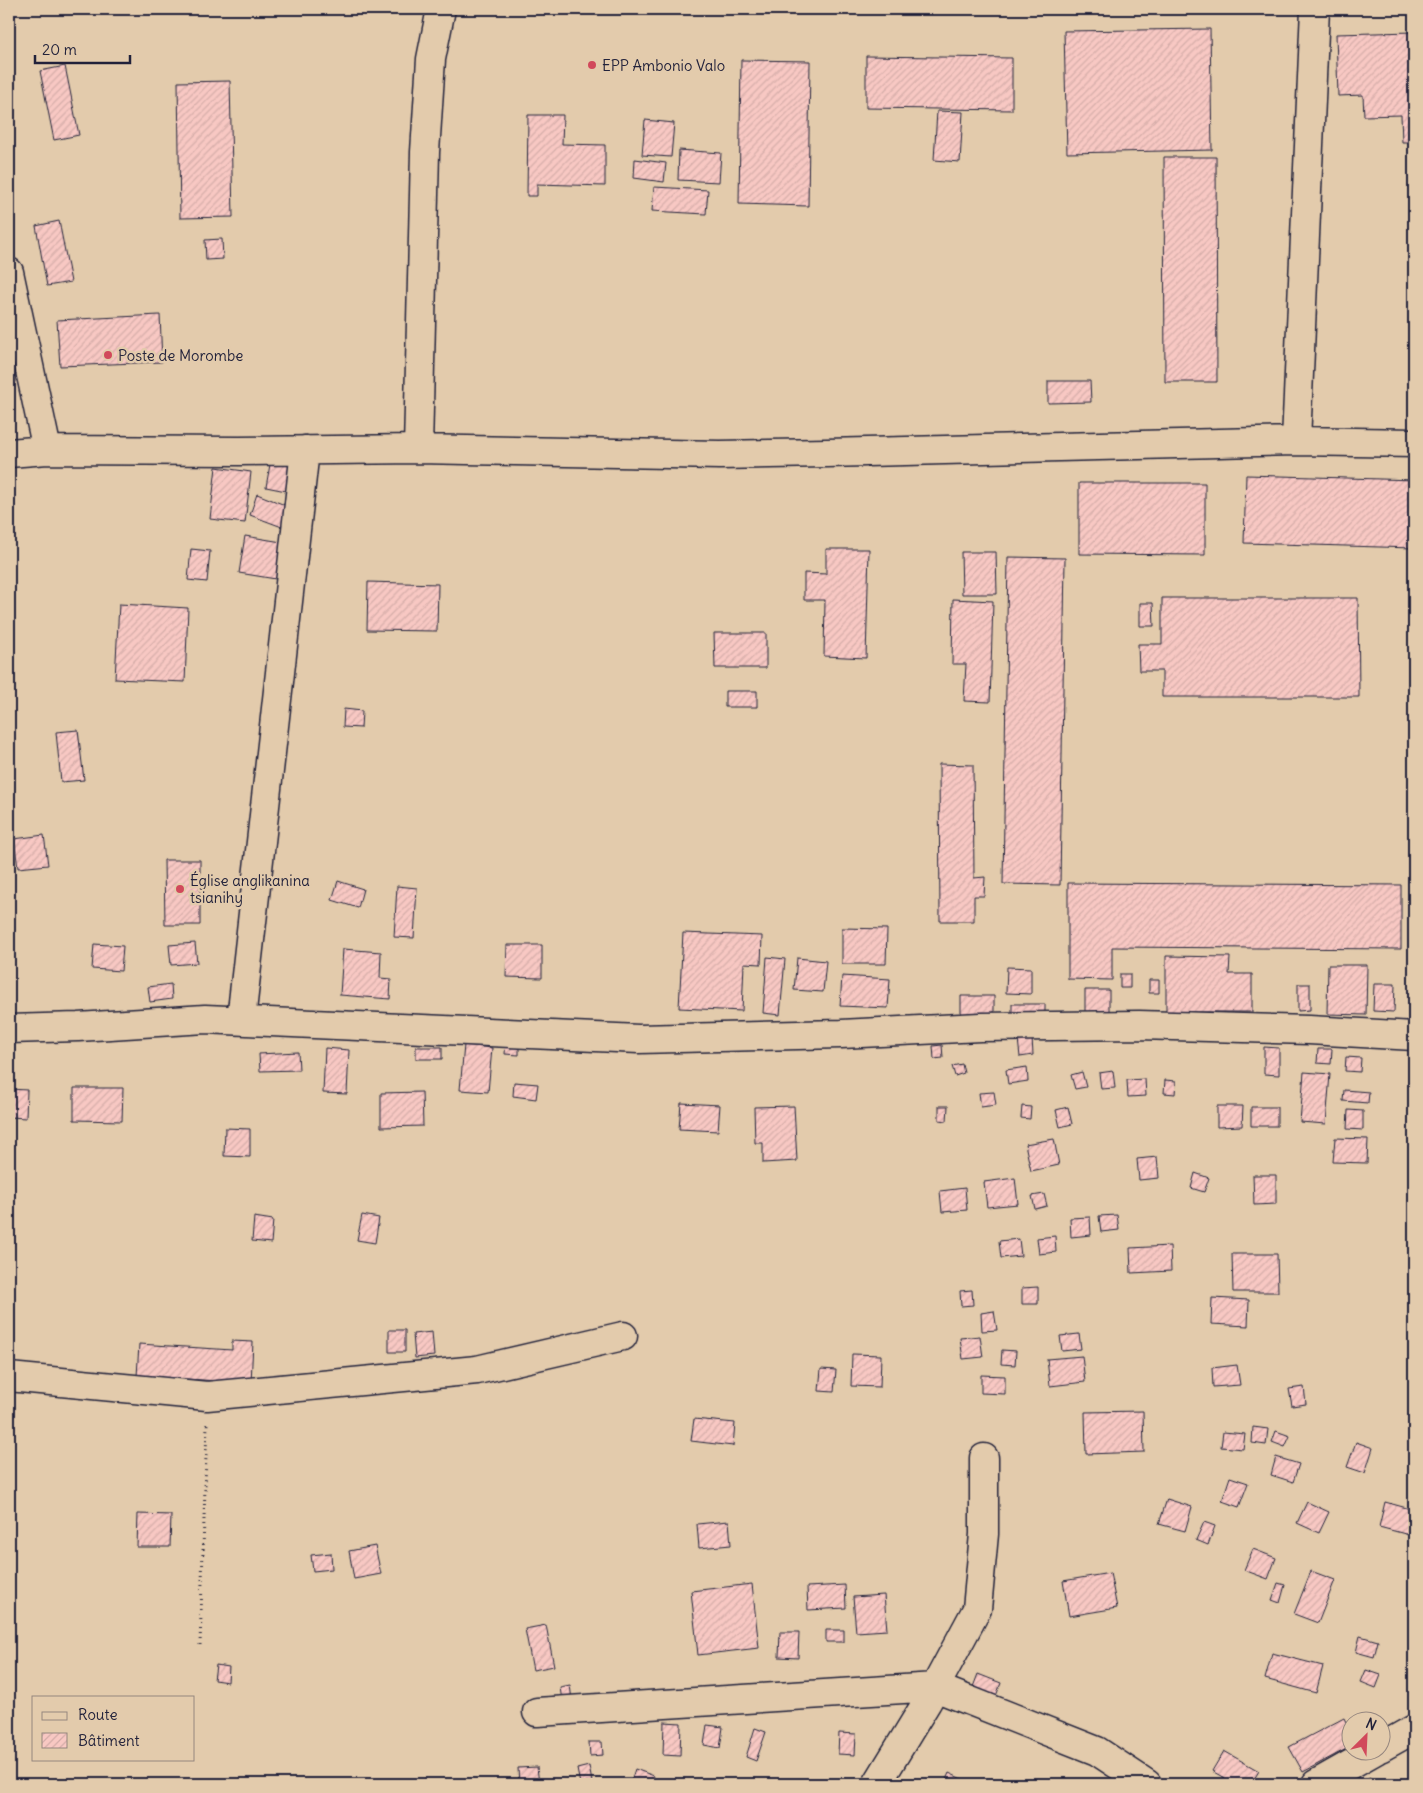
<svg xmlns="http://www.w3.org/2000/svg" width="1423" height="1793" viewBox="0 0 1423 1793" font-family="Delius,sans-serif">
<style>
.building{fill:url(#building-hatch);stroke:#22223b}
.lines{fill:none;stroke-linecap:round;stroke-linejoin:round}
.minor-casing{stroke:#22223b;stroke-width:31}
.path{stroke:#22223b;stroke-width:3;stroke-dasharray:1 4;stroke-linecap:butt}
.minor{stroke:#e3cbac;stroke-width:28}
.poi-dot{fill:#d1495b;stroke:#e3cbac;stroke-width:2}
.labels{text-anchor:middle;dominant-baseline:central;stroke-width:5;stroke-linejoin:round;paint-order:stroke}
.poi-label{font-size:15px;fill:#22223b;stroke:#e3cbac;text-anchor:start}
</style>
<defs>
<pattern id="building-hatch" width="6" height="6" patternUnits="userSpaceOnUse" patternTransform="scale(1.25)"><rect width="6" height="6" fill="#f8c8c3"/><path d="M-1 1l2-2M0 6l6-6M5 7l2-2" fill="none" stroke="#d4aca8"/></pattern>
</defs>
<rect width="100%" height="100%" fill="#e3cbac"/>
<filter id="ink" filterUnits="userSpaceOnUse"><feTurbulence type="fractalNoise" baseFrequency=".02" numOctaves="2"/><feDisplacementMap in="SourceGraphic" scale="10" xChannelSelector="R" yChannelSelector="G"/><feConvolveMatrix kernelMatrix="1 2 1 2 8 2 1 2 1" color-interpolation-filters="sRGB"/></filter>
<g filter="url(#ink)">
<path class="building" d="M1210 29 1212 150 1067 153 1064 31Z
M1414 32V142H1402L1401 115 1364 116 1363 95 1338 96 1336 34Z
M866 56 1012 58V110L866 108Z
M741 60 810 61 808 206 739 204Z
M65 66 79 135 54 140 40 71Z
M230 81 233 217 180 218 178 82Z
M937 111 963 112 960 162 934 160Z
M528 115H563L562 144 605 145V186L537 184V196H527Z
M645 120 674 123 671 157 642 155Z
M679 150 721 153 719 182 678 180Z
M1164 157H1216L1217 382H1165Z
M635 159 666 163 664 182 634 178Z
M654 187 708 190 706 214 652 211Z
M59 221 71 282 47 286 36 226Z
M222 239 223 259 206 260 205 240Z
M160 315 162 362 60 366 57 320Z
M1048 381H1090L1091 402 1048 403Z
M271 459 297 465 291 492 266 487Z
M216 467 251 472 245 523 210 519Z
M1246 475 1414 480V548L1244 543Z
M1079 483H1205V555L1079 554Z
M257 494 290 507 282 527 250 515Z
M245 536 294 544 288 581 239 573Z
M191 549 210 551 207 582 188 580Z
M826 549H869L866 658 824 656 825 600H804V573L826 574Z
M961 552H996L997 594H962Z
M1008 557 1065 558 1060 885 1003 884Z
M368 582 438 584 437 631 367 630Z
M1162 598H1358L1359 697H1162V671H1139L1138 644H1162Z
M953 599 993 601 990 702 964 701 966 664H952Z
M1140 603H1153L1154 626H1140Z
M119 604 188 608 185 682 115 679Z
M714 633H766V668H715Z
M725 691H757V707H725Z
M344 709 362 711 361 728 343 727Z
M78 730 84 780 61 782 56 732Z
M939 764 973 765 974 878 985 877 984 896H974V921H940Z
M44 835 48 865 18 868 14 839Z
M164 860H200V925H165Z
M338 881 363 889 358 908 332 900Z
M1068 883 1401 885V949L1112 947V980L1068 979Z
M397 886 417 888 414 938 394 937Z
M842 928 887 929 886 964H842Z
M683 933 762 936 761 964 744 963 742 1011 679 1008Z
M195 943 197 963 171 965 169 945Z
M94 944 123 946 121 971 92 969Z
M507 945H542V978L506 977Z
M343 949 381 952 380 978 391 979 390 999 340 995Z
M1166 956 1230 957 1229 974H1252V1012H1166Z
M767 957 785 959 780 1015 763 1013Z
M797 958 826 961 823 992 794 990Z
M1328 965H1367L1366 1015 1327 1014Z
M1007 967 1031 968V994L1006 993Z
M1120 974H1130V988H1120Z
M842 976 890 979 888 1008 840 1006Z
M1149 980H1159V993H1149Z
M171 984 172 999 150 1002 148 987Z
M1298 984H1310V1010L1298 1011Z
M1374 984H1395L1394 1012 1373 1011Z
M1085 990H1109V1014H1085Z
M961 996H994V1019L961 1020Z
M1012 1004H1045V1015L1012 1016Z
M1032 1038 1033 1055 1020 1057 1018 1039Z
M506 1042 519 1044V1055L505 1054Z
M464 1045 492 1048 488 1092 460 1090Z
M942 1045 943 1058 934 1059 933 1046Z
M416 1047H442V1059H416Z
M1264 1047 1279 1048V1075L1264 1074Z
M325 1048 349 1050 347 1094 323 1093Z
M1318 1049H1332L1331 1064 1317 1063Z
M298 1052 299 1070 260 1071 259 1054Z
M1346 1057 1361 1058 1360 1072 1345 1071Z
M962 1064 964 1073 955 1076 952 1066Z
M1027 1067 1028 1081 1008 1084 1006 1070Z
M1113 1071 1115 1088 1101 1089 1099 1073Z
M1082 1072 1086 1087 1075 1089 1071 1075Z
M1304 1072 1330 1074 1326 1124 1300 1122Z
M1145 1079 1146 1096 1128 1097 1127 1080Z
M1165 1080 1176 1081 1175 1094 1164 1093Z
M514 1082 538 1084 536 1099 513 1096Z
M74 1088H123L122 1121 74 1120Z
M9 1089 27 1090 26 1118 9 1117Z
M1344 1090 1369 1092 1368 1103 1343 1101Z
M422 1092 423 1126 381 1127V1093Z
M994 1092 996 1105 981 1107 979 1093Z
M681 1103 720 1105 718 1131 679 1129Z
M794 1106 797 1161 763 1163V1143H755L754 1107Z
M939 1106H948L947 1121 939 1120Z
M1022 1106 1031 1107 1030 1119 1021 1118Z
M1217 1106H1243L1242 1126 1217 1127Z
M1068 1107 1072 1124 1060 1127 1056 1110Z
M1251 1107H1277V1126H1251Z
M1348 1110 1363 1111V1130L1347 1129Z
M225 1128 250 1129V1157L224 1156Z
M1335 1138 1368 1139 1367 1163 1333 1162Z
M1054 1139 1059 1165 1031 1171 1025 1144Z
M1157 1157 1159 1178 1139 1180 1137 1159Z
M1195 1173 1209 1178 1204 1192 1191 1188Z
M1253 1175H1276V1204L1254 1205Z
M1015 1178 1018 1204 987 1207 984 1182Z
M965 1188 967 1210 942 1212 940 1191Z
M1044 1194 1047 1206 1035 1209 1032 1196Z
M362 1215 379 1218 375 1243 357 1240Z
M1117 1215 1119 1230 1101 1232 1099 1216Z
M254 1217 273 1220 271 1243 252 1241Z
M1090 1217 1091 1235 1071 1237 1070 1218Z
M1055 1236 1056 1252 1039 1254 1037 1238Z
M1019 1239 1021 1256 1001 1258 999 1241Z
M1170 1246 1171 1271 1131 1273 1130 1248Z
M1232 1254H1277L1278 1292H1233Z
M1038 1287V1304H1022V1288Z
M972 1290 973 1305 961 1306 960 1291Z
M1212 1298 1249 1300 1248 1326 1211 1324Z
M994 1311 997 1330 982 1331 981 1313Z
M389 1330H405V1352H389Z
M432 1332 434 1356 415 1358 413 1334Z
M1079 1334 1081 1349 1062 1351 1060 1336Z
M980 1336 983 1357 963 1359 960 1338Z
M232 1341 253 1342 251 1383 137 1376 139 1344 232 1350Z
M1002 1350 1016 1351 1015 1365 1001 1364Z
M852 1354 881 1355 880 1387 851 1386Z
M1082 1356 1085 1382 1050 1386 1047 1359Z
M1237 1365 1240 1385 1213 1387 1212 1368Z
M821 1369 836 1370 834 1392 819 1391Z
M981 1375 1005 1376V1394L981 1393Z
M1304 1387 1306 1404 1292 1406 1289 1389Z
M1143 1411 1144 1452 1086 1454 1085 1412Z
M694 1419 735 1423 733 1446 691 1441Z
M1253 1427 1268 1429 1266 1445 1252 1443Z
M1276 1431 1290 1436 1285 1447 1272 1442Z
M1223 1432 1245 1434 1243 1449 1221 1447Z
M1356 1442 1373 1448 1365 1473 1347 1467Z
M1276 1457 1299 1464 1293 1482 1271 1475Z
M1230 1477 1248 1483 1239 1507 1222 1501Z
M1167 1499 1192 1507 1185 1531 1159 1524Z
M1307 1502 1329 1512 1319 1533 1297 1523Z
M1385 1502 1414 1510 1413 1536 1379 1527Z
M138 1514 171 1515 170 1547H137Z
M729 1521 731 1545 699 1548 697 1524Z
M1204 1522 1215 1526 1208 1545 1196 1540Z
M375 1546 381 1574 354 1579 349 1551Z
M1253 1549 1276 1558 1268 1579 1244 1570Z
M331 1553 332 1569 313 1571 311 1555Z
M1311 1571 1335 1580 1318 1623 1294 1614Z
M1110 1573 1117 1608 1069 1616 1063 1581Z
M1278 1583 1285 1585 1280 1603 1272 1600Z
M752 1584 759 1648 698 1655 691 1591Z
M845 1585 846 1608 808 1610 807 1587Z
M884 1595 887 1630 856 1632 853 1597Z
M546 1625 554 1666 533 1670 525 1629Z
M826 1630H844V1642H826Z
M780 1632H799L798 1658 779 1657Z
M1360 1636 1378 1641 1374 1657 1356 1652Z
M1272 1653 1323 1666 1316 1693 1265 1679Z
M216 1665 229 1667 228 1682 214 1680Z
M1366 1670 1381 1675 1376 1688 1361 1682Z
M978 1674 1001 1683 996 1696 973 1687Z
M570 1685 572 1700 562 1701 560 1687Z
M1344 1718 1350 1731V1747L1303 1772 1289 1747Z
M664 1722 681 1723 680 1756 663 1755Z
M707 1725 723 1727 720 1748 704 1745Z
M755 1728 766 1732 756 1761 746 1757Z
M839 1733 856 1734 855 1755 838 1754Z
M589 1742H602L603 1755 590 1756Z
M1224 1751 1259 1771 1251 1784H1235L1212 1771Z
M589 1766 592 1782 580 1784 577 1769Z
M537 1767 539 1784H519L518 1768Z
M635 1769 654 1776 651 1784H630Z
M949 1773 964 1780 962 1784H944Z
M1369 1777 1380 1784H1365Z"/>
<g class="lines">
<g class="minor-casing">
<path id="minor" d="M9 272 47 450
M1296 441 1315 9
M418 449 425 152 431 59 441 9
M9 453 47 450 239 451 418 449 720 455 827 453 1296 441 1414 443
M241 1020 305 450
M9 1029 78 1027 205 1019 639 1039 841 1034 980 1027 1139 1025 1309 1030 1414 1036
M9 1377 207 1396 477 1370 623 1336
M537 1712 935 1687 1097 1751 1147 1784
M1380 1748 1414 1729
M877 1784 927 1702 977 1609 984 1534V1458
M1316 1784 1376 1750"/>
</g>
<path class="path" d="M200 1645 207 1424"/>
<use href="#minor" class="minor"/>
</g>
</g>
<g class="poi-dot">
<circle cx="592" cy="65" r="5"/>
<circle cx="108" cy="355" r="5"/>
<circle cx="180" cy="889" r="5"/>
</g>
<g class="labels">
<g class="poi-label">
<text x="602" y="65">EPP Ambonio Valo</text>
<text x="118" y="355">Poste de Morombe</text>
<text x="190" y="880">Église anglikanina<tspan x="190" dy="17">tsianihy</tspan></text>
</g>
</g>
<rect width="1423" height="1793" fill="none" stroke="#e3cbac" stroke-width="30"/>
<rect x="15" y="15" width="1393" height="1763" fill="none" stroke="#22223b" stroke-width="2" filter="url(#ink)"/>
<rect x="32" y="1696" width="162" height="65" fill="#e3cbac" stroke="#96877f"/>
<rect x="42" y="1712" width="25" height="8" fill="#e3cbac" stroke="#96877f"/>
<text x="78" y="1720" font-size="15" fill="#22223b">Route</text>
<rect x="42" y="1733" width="25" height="15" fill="url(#building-hatch)" stroke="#96877f"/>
<text x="78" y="1746" font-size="15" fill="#22223b">Bâtiment</text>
<g transform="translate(1366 1736) rotate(24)"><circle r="24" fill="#e3cbac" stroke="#96877f"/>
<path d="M0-4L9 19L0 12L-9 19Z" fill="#d1495b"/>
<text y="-8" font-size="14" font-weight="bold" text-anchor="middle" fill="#22223b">N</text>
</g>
<path d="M35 55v8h95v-8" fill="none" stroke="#22223b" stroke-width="2.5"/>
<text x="42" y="55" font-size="15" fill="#22223b" stroke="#e3cbac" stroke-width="4" paint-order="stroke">20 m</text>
</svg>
